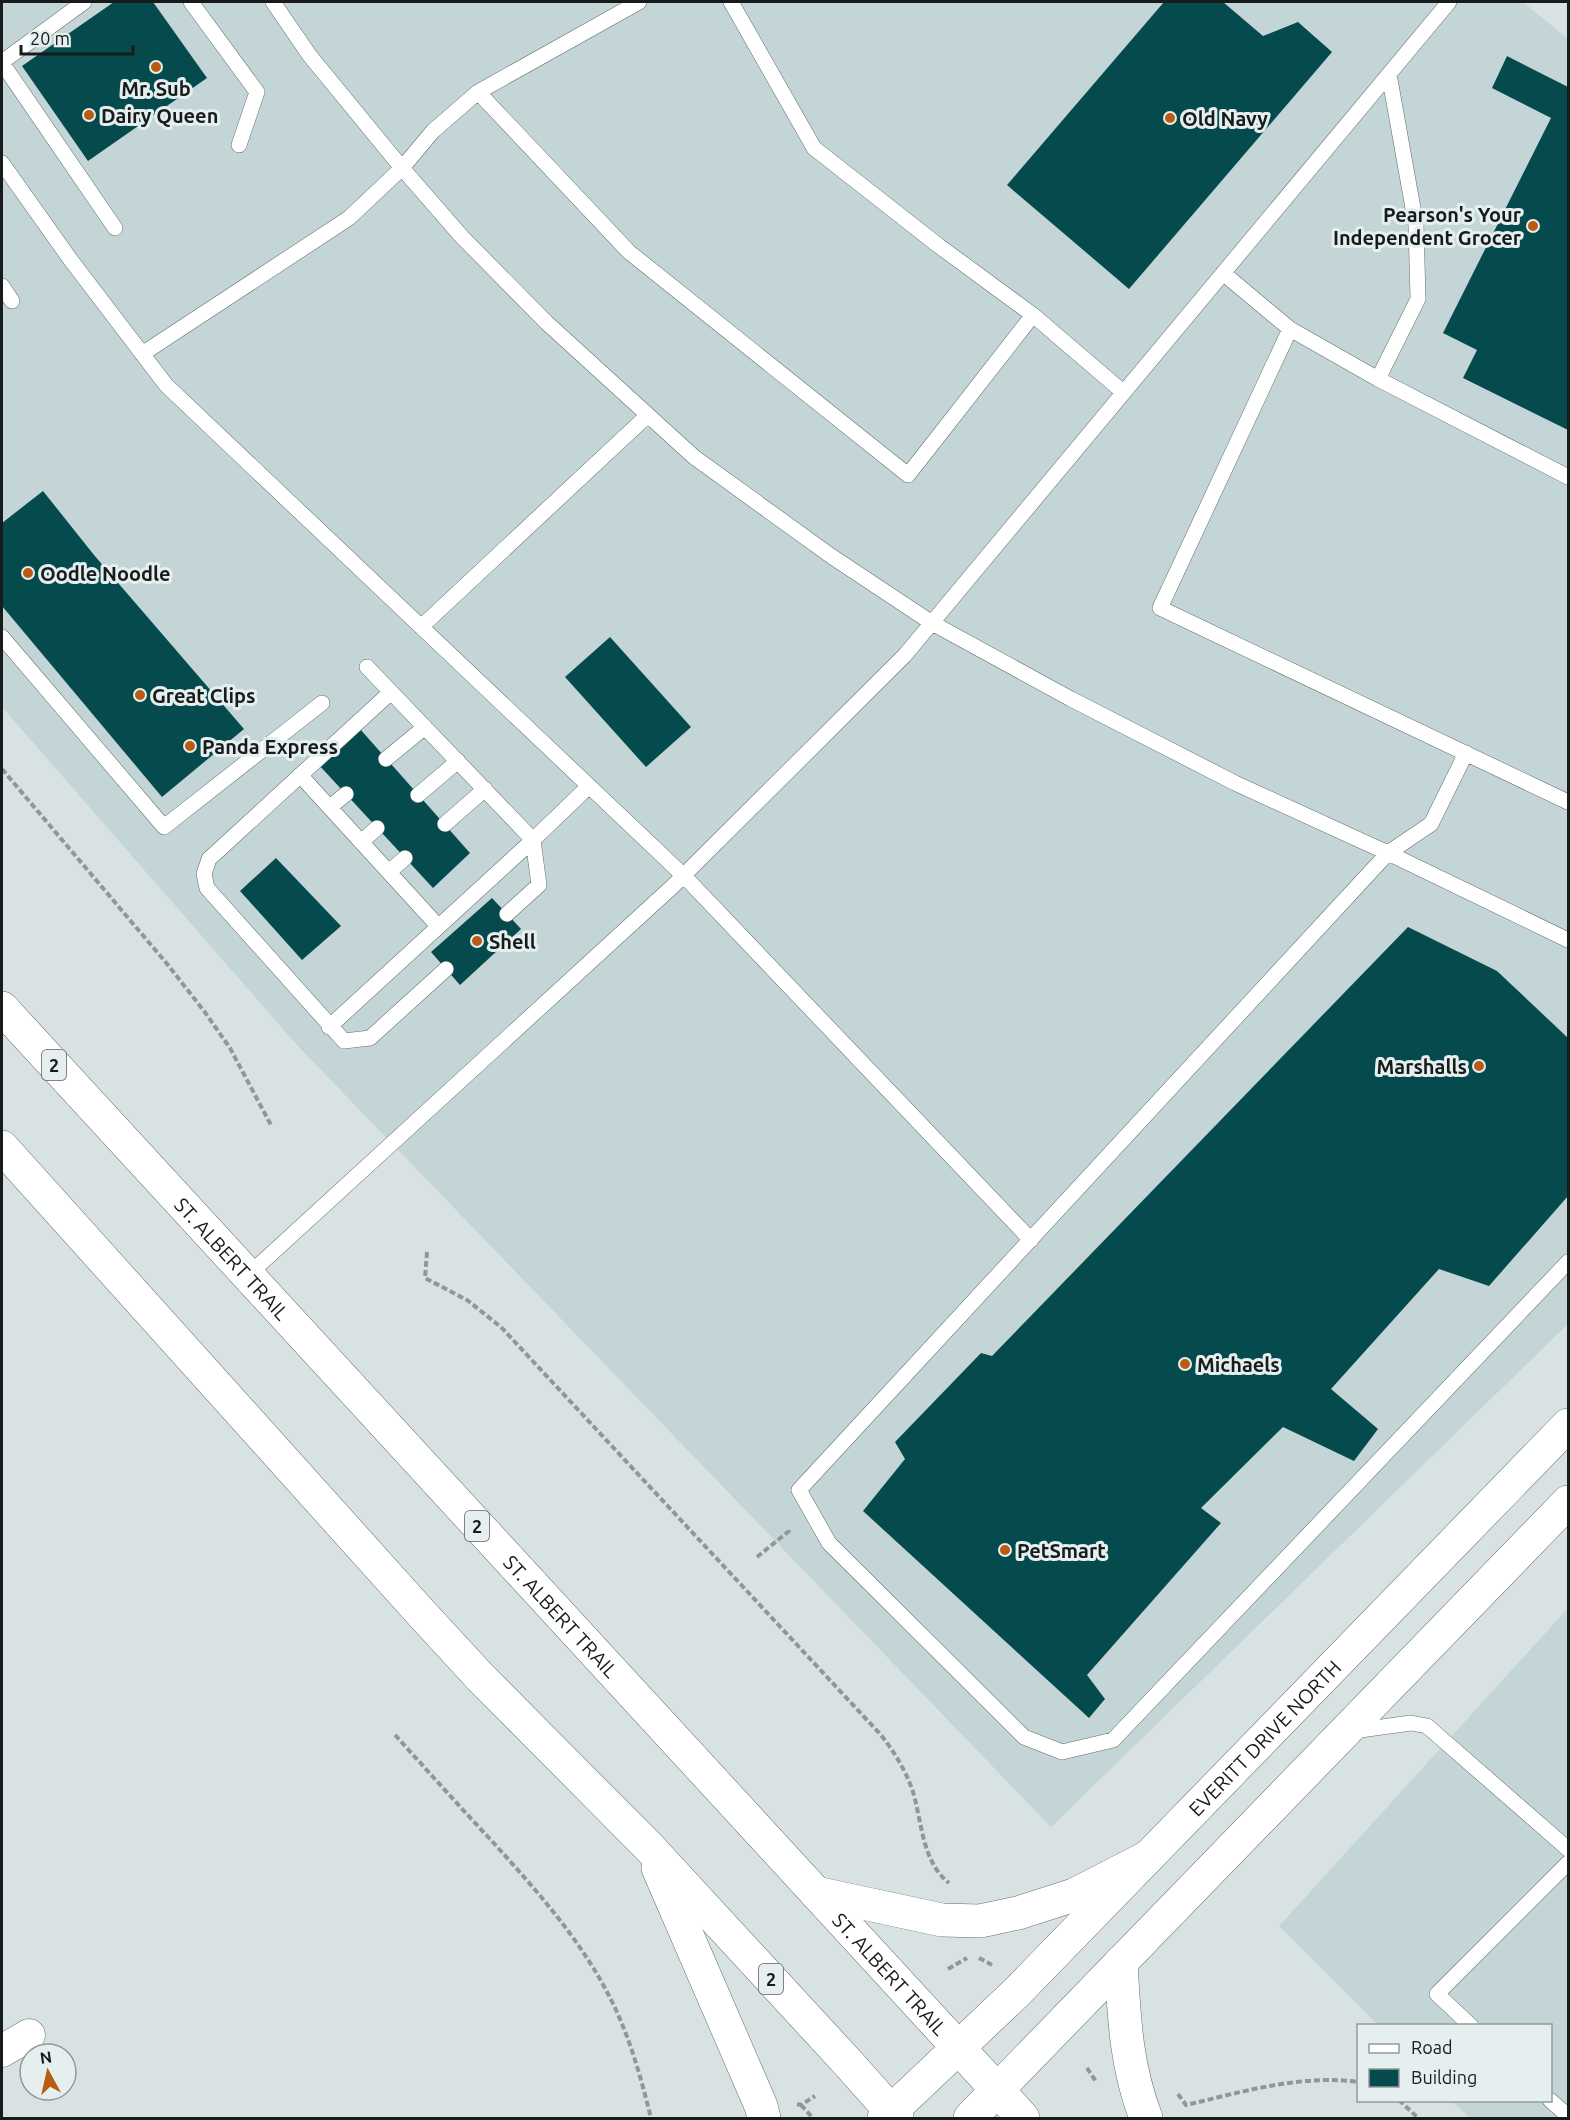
<svg xmlns="http://www.w3.org/2000/svg" width="1570" height="2120" viewBox="0 0 1570 2120" font-family="Ubuntu,sans-serif">
<style>
.built{fill:#c3d5d6}
.building{fill:#054a4d}
.lines{fill:none;stroke-linecap:round;stroke-linejoin:round}
.service-casing{stroke:#656e6e;stroke-width:16}
.minor-casing{stroke:#656e6e;stroke-width:33}
.tertiary-casing{stroke:#656e6e;stroke-width:34}
.primary-casing{stroke:#656e6e;stroke-width:34}
.path{stroke:#8f9797;stroke-width:4;stroke-dasharray:6 3;stroke-linecap:butt}
.service{stroke:#fff;stroke-width:15}
.minor{stroke:#fff;stroke-width:32}
.tertiary{stroke:#fff;stroke-width:33}
.primary{stroke:#fff;stroke-width:33}
.poi-dot{fill:#ba5b14;stroke:#e5efef;stroke-width:2}
.labels{text-anchor:middle;dominant-baseline:central;stroke-width:6;stroke-linejoin:round;paint-order:stroke}
.shield{fill:#e5efef;stroke:#565b5b;stroke-width:1.5}
.shield-label{font-size:18px;font-weight:bold;fill:#181b1b}
.poi-label{font-size:20px;font-weight:bold;fill:#181b1b;stroke:#e5efef;text-anchor:start}
.street-label{font-size:20px;fill:#181b1b;stroke:#e5efef}
</style>
<rect width="100%" height="100%" fill="#d8e2e2"/>
<path class="built" d="M2 2H1523L1568 39V1324L1051 1827 297 1045 2 707Z
M1568 1608V2118H1470L1452 2101 1550 2100V2026L1378 2025 1279 1926Z"/>
<path class="building" d="M114 2H153L207 78 88 161 22 66Z
M1164 2H1223L1263 36 1298 22 1332 52 1129 289 1007 185Z
M1507 56 1568 87V430L1463 378 1477 350 1443 333 1551 118 1492 88Z
M43 491 94 555 244 729 162 797 2 606V523Z
M610 637 691 727 646 767 565 677Z
M360 729 470 853 433 888 318 764Z
M276 858 341 926 302 960 240 891Z
M492 898 521 929 460 985 431 952Z
M1408 927 1497 971 1568 1038V1196L1489 1286 1439 1269 1331 1389 1378 1429 1354 1461 1283 1427 1201 1508 1221 1523 1087 1675 1105 1699 1089 1718 863 1511 905 1459 895 1442 981 1353 992 1356Z"/>
<g class="lines">
<g class="service-casing">
<path id="service" d="M191 2 257 92 239 145
M273 2 310 56 402 168 462 237 547 323 694 457 831 556 932 623 1071 699 1235 783 1388 853 1568 940
M731 2 814 148 939 246 1033 315
M2 62 84 2
M2 63 115 228
M478 92 629 252 908 475 1033 315 1123 392
M2 163 70 259 166 385 684 876 1031 1240
M1223 273 1290 329 1378 379 1418 299 1416 225 1389 74
M2 286 12 301
M1290 329 1160 608 1568 802
M142 354 349 218 402 168 433 131 478 92 639 2
M1378 379 1568 477
M421 627 648 415
M2 637 164 827 322 703
M367 667 391 692 209 859 204 874 207 888 344 1041 370 1038 446 969
M391 692 533 840 539 885 507 914
M1466 753 1431 824 1388 853 799 1490 829 1543 1024 1737 1062 1752 1113 1740 1568 1262
M386 759 425 727
M300 775 438 926
M418 795 458 761
M330 807 346 794
M445 824 485 789
M361 842 377 828
M389 872 405 858
M329 1027 533 840 589 786
M247 1276 673 886 905 655 1449 2
M1353 1731 1411 1723 1427 1726 1568 1849
M1471 2026 1437 1994 1568 1863
M1550 2100 1568 2116"/>
</g>
<g class="minor-casing">
<path id="minor" d="M2 2051 29 2035"/>
</g>
<g class="tertiary-casing">
<g id="tertiary">
<path id="s1" d="M884 2118 1017 1992 1568 1425"/>
<path d="M970 2118 1568 1502"/>
</g>
</g>
<g class="primary-casing">
<g id="primary">
<path id="s2" d="M2 1008 1023 2118"/>
<path d="M2 1147 422 1614 481 1678 649 1847 849 2064 897 2118"/>
<path d="M658 1868 761 2106 764 2118"/>
<path d="M816 1893 942 1920 980 1921 1018 1913 1074 1895 1148 1857"/>
<path d="M1121 1962C1124 2018 1126 2066 1146 2118"/>
</g>
</g>
<path class="path" d="M2 769 168 965 204 1011 230 1048 272 1127
M427 1252 425 1278 467 1300 501 1327 881 1735C895 1753 906 1771 913 1792 922 1822 922 1862 949 1883
M757 1557 789 1531V1528
M395 1735C427 1770 458 1805 490 1839 538 1892 586 1945 616 2010 632 2045 642 2082 651 2118
M979 1958 992 1965
M948 1969 967 1958
M1087 2068 1097 2083
M1178 2094 1186 2105C1242 2092 1301 2074 1358 2082
M1399 2100 1418 2118
M797 2104 801 2105 815 2096
M801 2105 813 2118"/>
<use href="#service" class="service"/>
<use href="#minor" class="minor"/>
<use href="#tertiary" class="tertiary"/>
<use href="#primary" class="primary"/>
</g>
<g class="poi-dot">
<circle cx="156" cy="67" r="6"/>
<circle cx="89" cy="115" r="6"/>
<circle cx="1170" cy="118" r="6"/>
<circle cx="1533" cy="226" r="6"/>
<circle cx="28" cy="573" r="6"/>
<circle cx="140" cy="695" r="6"/>
<circle cx="190" cy="746" r="6"/>
<circle cx="477" cy="941" r="6"/>
<circle cx="1479" cy="1066" r="6"/>
<circle cx="1185" cy="1364" r="6"/>
<circle cx="1005" cy="1550" r="6"/>
</g>
<g class="labels">
<g class="shield">
<rect x="42" y="1050" width="24" height="30" rx="4.5"/>
<rect x="465" y="1511" width="24" height="30" rx="4.5"/>
<rect x="759" y="1964" width="24" height="30" rx="4.5"/>
</g>
<g class="shield-label">
<text x="54" y="1065">2</text>
<text x="477" y="1526">2</text>
<text x="771" y="1979">2</text>
</g>
<g class="poi-label">
<text x="156" y="88" text-anchor="middle">Mr. Sub</text>
<text x="101" y="115">Dairy Queen</text>
<text x="1182" y="118">Old Navy</text>
<text x="1521" y="214" text-anchor="end">Pearson's Your<tspan x="1521" dy="23">Independent Grocer</tspan></text>
<text x="40" y="573">Oodle Noodle</text>
<text x="152" y="695">Great Clips</text>
<text x="202" y="746">Panda Express</text>
<text x="489" y="941">Shell</text>
<text x="1467" y="1066" text-anchor="end">Marshalls</text>
<text x="1197" y="1364">Michaels</text>
<text x="1017" y="1550">PetSmart</text>
</g>
<g class="street-label">
<text stroke="none"><textPath href="#s2" startOffset="340">ST. ALBERT TRAIL</textPath></text>
<text stroke="none"><textPath href="#s2" startOffset="826">ST. ALBERT TRAIL</textPath></text>
<text stroke="none"><textPath href="#s1" startOffset="538">EVERITT DRIVE NORTH</textPath></text>
<text stroke="none"><textPath href="#s2" startOffset="1312">ST. ALBERT TRAIL</textPath></text>
</g>
</g>
<rect width="1570" height="2120" fill="none" stroke="#181b1b" stroke-width="6"/>
<rect x="1357" y="2024" width="195" height="78" fill="#e5efef" stroke="#939a9a" stroke-width="1.5"/>
<rect x="1369" y="2044" width="30" height="9" fill="#ffffff" stroke="#939a9a" stroke-width="1.5"/>
<text x="1411" y="2054" font-size="18" fill="#181b1b">Road</text>
<rect x="1369" y="2069" width="30" height="18" fill="#054a4d" stroke="#939a9a" stroke-width="1.5"/>
<text x="1411" y="2084" font-size="18" fill="#181b1b">Building</text>
<g transform="translate(48 2072) rotate(352)"><circle r="28" fill="#e5efef" stroke="#939a9a" stroke-width="1.5"/>
<path d="M0-4.5L10 22L0 15L-10 22Z" fill="#ba5b14"/>
<text y="-9" font-size="16" font-weight="bold" text-anchor="middle" fill="#181b1b">N</text>
</g>
<path d="M21 45v9h112v-9" fill="none" stroke="#181b1b" stroke-width="3"/>
<text x="30" y="45" font-size="18" fill="#181b1b" stroke="#e5efef" stroke-width="4.5" paint-order="stroke">20 m</text>
</svg>
